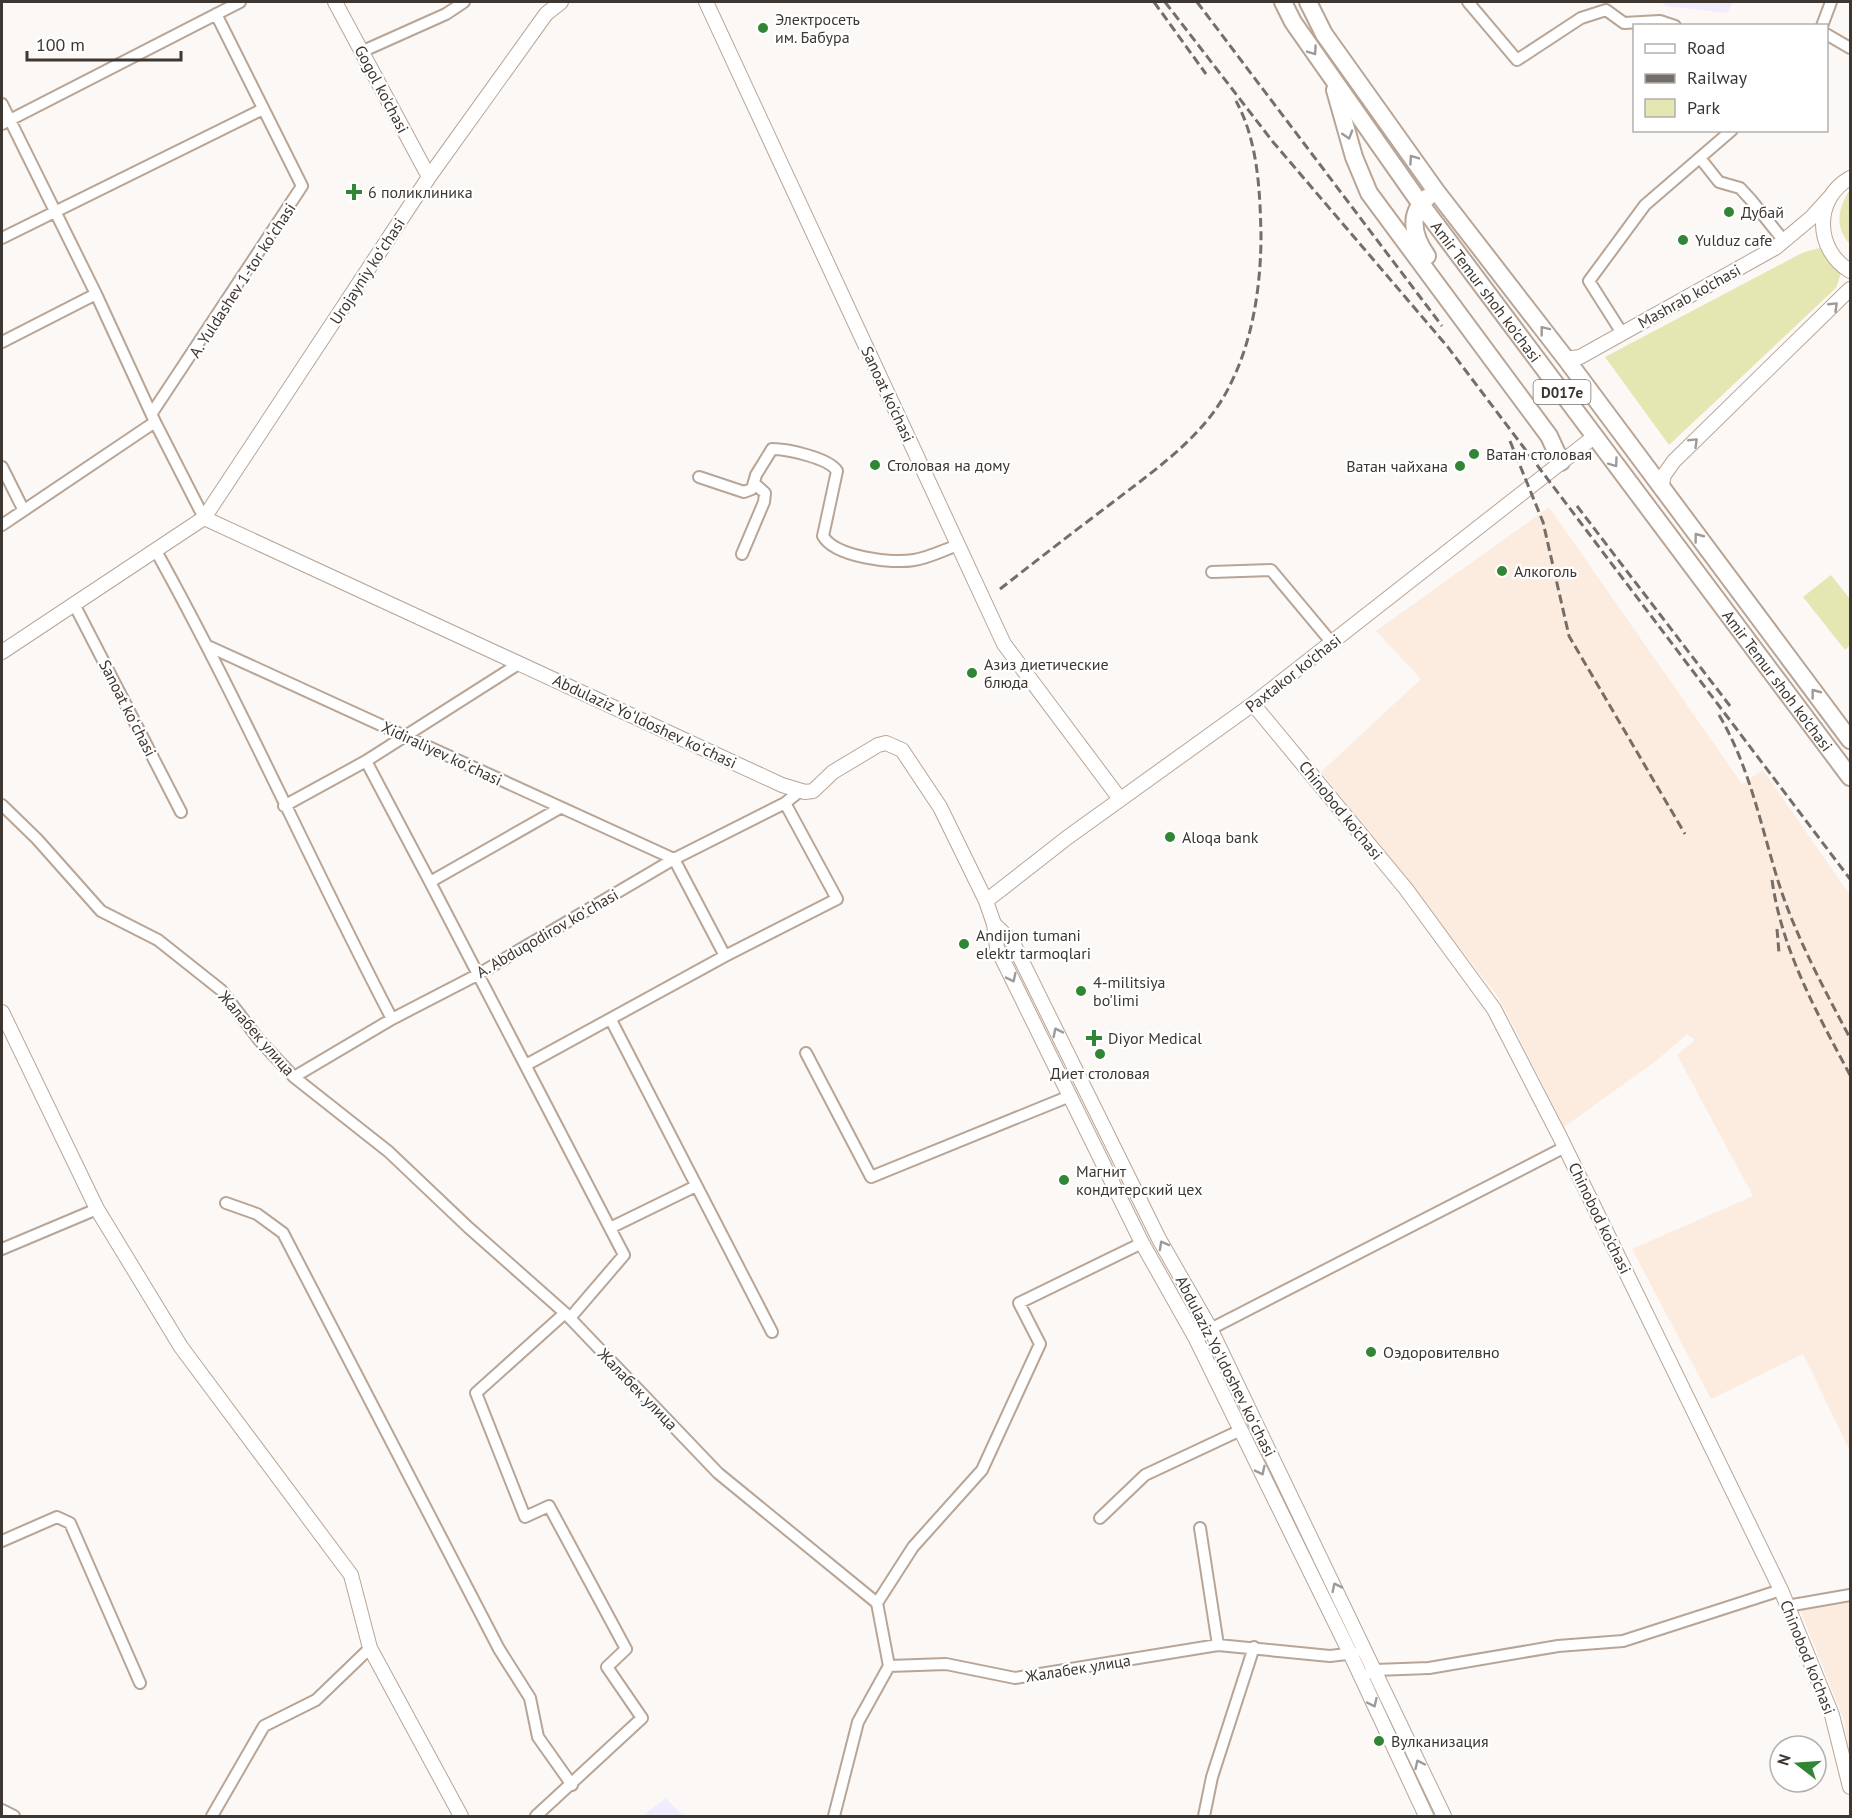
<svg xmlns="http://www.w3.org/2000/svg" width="1852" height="1818" viewBox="0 0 1852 1818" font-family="'PT Sans',sans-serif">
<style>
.built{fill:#fcecdf}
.education{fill:#f1ecfe}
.green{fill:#e4e7b1}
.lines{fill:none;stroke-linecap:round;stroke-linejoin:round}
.street-casing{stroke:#b8a596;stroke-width:14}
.secondary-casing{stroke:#b8a596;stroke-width:16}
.primary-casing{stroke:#b8a596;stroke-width:20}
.street{stroke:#fff;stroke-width:10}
.secondary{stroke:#fff;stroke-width:14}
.primary{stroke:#fff;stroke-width:16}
.rail{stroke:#746d68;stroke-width:3;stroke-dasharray:9 4.5;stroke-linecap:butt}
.oneway{stroke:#9e9a98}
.poi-dot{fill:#308634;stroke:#fff;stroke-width:2}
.labels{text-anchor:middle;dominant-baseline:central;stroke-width:4.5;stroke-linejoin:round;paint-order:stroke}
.shield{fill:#fff;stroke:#78726e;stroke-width:1.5}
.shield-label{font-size:15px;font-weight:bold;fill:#3e3630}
.poi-label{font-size:16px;fill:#3e3630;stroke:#fff;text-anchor:start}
.street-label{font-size:16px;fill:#3e3630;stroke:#fff}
</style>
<rect width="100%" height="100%" fill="#fcf8f5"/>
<path class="built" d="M1549 507 1742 784 1763 770 1850 895V1451L1803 1354 1711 1399 1632 1249 1753 1196 1677 1055 1695 1040 1687 1034 1656 1061 1564 1127 1499 998 1321 772 1421 679 1376 631Z
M1850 1595V1760L1844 1720 1799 1607Z"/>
<path class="education" d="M1663 2H1733L1727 13 1665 6Z
M666 1798 683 1816H642Z"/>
<path class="green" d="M1850 190V244C1834 228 1838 207 1850 190Z
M1819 248 1827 250 1842 270 1836 288 1669 445 1605 357 1802 253Z
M1831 575 1850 599V645L1845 650 1803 597Z"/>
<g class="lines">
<g class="street-casing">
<path id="street" d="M1468 2 1517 60 1581 18 1606 10 1624 23 1660 21 1675 26
M1822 26 1831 2
M1826 34 1850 48
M361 52 446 14 464 2
M2 104 96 294 155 422 2 525
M2 124 240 2
M1700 158 1719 182 1740 188 1751 200 1784 241
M2 238 263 109
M1622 333 1589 281 1645 205 1732 130
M2 342 96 294
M152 413 302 186 216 14
M155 422 204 518
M2 467 23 509
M699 477 744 492 752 489 756 475 772 449C787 449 829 458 837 471L823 536C835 557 892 564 914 560 928 558 944 550 958 545
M156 551C241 704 311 864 392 1019
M742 554 764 502 765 493 755 484
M1212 572 1271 570 1332 643
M74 604 181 812
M210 647 674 859 725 956
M366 761 430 882 560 808
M2 805 37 839 101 911 158 940 221 990 260 1041 294 1077 389 1152 469 1228 565 1313 718 1473 877 1603 889 1666 946 1664 1015 1678 1218 1645 1330 1656 1355 1653
M284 806 366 761 520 663
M430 882 624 1255 570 1318
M611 1020 772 1332
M806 1053 871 1177 1070 1096
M526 1065 725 956 837 899 785 803
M294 1077 392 1019 477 975 674 859 785 803 800 791
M226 1203 257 1214 283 1233 499 1649 530 1698 538 1737 572 1785
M610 1228 696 1186
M2 1249 97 1209
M1195 1337 1565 1147
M1100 1518 1145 1475 1241 1430
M1200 1528 1218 1645
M2 1541 57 1517 70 1523 140 1683
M877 1603 913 1547 982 1470 1040 1344 1019 1303 1142 1243
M1787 1606 1850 1595
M1369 1673 1375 1670 1429 1668 1558 1646 1623 1641 1781 1590
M2 1810 14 1816
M212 1816 264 1726 316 1700 370 1648
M536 1816 642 1718 607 1667 626 1649 549 1506 525 1517 476 1393 565 1313
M834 1816 858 1722 889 1666
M1204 1816 1212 1777 1254 1647"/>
</g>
<g class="secondary-casing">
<path id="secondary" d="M335 2 429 177
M706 2 1004 644 1120 799
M1850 178C1813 199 1815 250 1850 271
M1566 359 1580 357 1775 248 1811 218 1831 196
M1661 488 1664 475 1674 461 1850 289
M204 518 782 785 805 792 813 791 833 772 878 745 886 743 902 750 940 807 986 901 994 924 997 948 1142 1243 1195 1337 1350 1653 1426 1816
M2 652 204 518 429 177 546 14 561 2
M1253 704 1406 889 1494 1009 1560 1137 1781 1590 1832 1715 1850 1787
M986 901 1068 837 1253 704 1595 436
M994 924 1012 941 1159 1239 1210 1328 1444 1816
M2 1012 97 1209 181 1347 351 1575 370 1648 461 1816"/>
</g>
<g class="primary-casing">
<g id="primary">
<path id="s1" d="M1283 2 1293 22 1420 203 1850 777"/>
<path d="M1308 2 1324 34 1436 191 1566 359 1850 740"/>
<path d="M1335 90 1354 157 1369 193 1549 436 1561 462"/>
<path d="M1427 256C1413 236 1407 214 1428 197"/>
</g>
</g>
<use href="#street" class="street"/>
<use href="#secondary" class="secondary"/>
<use href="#primary" class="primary"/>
<path class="rail" d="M1154 2 1206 74
M1165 2 1273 142 1447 346 1850 879
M1197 2 1442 326
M1510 441 1543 522 1569 636 1685 834
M1577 506 1730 706
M1000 589C1036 561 1072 533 1108 506 1153 471 1205 437 1230 385 1253 340 1261 285 1261 235 1260 191 1258 141 1236 101
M1719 715C1750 767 1761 827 1779 884 1796 937 1824 989 1850 1038
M1772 880C1782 951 1817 1013 1850 1075
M1777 929 1779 953"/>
</g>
<defs><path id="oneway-chevron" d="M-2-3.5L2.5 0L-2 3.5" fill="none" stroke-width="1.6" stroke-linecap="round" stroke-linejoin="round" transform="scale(1.5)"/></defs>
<g class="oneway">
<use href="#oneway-chevron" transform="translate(1313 51) rotate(55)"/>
<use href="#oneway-chevron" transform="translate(1348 135) rotate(73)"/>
<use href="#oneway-chevron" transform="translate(1413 159) rotate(-125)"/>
<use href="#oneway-chevron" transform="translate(1834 306) rotate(-44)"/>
<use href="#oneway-chevron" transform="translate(1544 330) rotate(-128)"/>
<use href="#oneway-chevron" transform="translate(1694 442) rotate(-44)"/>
<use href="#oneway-chevron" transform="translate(1614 463) rotate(54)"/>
<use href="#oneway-chevron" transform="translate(1698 537) rotate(-127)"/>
<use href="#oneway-chevron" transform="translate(1815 693) rotate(-127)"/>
<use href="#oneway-chevron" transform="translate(1012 978) rotate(64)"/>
<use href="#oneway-chevron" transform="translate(1057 1032) rotate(-116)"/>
<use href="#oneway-chevron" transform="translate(1163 1245) rotate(-119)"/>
<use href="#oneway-chevron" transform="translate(1261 1471) rotate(64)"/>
<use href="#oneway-chevron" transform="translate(1336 1587) rotate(-116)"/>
<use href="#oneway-chevron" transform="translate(1373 1703) rotate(65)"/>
<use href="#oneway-chevron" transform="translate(1419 1764) rotate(-115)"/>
</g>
<g class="poi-dot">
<circle cx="763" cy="28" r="6"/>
<path d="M351 183h6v6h6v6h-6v6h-6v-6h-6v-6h6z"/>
<circle cx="1729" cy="212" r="6"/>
<circle cx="1683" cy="240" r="6"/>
<circle cx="1474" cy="454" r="6"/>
<circle cx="875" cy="465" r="6"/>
<circle cx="1460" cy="466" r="6"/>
<circle cx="1502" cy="571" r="6"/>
<circle cx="972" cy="673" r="6"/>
<circle cx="1170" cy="837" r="6"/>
<circle cx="964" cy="944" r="6"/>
<circle cx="1081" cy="991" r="6"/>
<path d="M1091 1029h6v6h6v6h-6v6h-6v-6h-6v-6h6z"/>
<circle cx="1100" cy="1054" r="6"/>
<circle cx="1064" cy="1180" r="6"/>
<circle cx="1371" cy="1352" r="6"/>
<circle cx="1379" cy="1741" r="6"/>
</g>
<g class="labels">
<rect class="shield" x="1533.5" y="380" width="57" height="24" rx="4.5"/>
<g class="shield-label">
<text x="1562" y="392">D017e</text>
</g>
<g class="poi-label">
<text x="775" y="19">Электросеть<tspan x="775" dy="18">им. Бабура</tspan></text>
<text x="368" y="192">6 поликлиника</text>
<text x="1741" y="212">Дубай</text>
<text x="1695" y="240">Yulduz cafe</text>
<text x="1486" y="454">Ватан столовая</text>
<text x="887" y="465">Столовая на дому</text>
<text x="1448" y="466" text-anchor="end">Ватан чайхана</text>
<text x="1514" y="571">Алкоголь</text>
<text x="984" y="664">Азиз диетические<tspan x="984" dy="18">блюда</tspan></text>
<text x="1182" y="837">Aloqa bank</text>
<text x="976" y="935">Andijon tumani<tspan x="976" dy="18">elektr tarmoqlari</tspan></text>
<text x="1093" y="982">4-militsiya<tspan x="1093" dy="18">bo'limi</tspan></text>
<text x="1108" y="1038">Diyor Medical</text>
<text x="1100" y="1073" text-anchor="middle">Диет столовая</text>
<text x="1076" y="1171">Магнит<tspan x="1076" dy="18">кондитерский цех</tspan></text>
<text x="1383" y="1352">Оэдоровителвно</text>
<text x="1391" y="1741">Вулканизация</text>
</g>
<g class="street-label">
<text transform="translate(382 89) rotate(62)">Gogol ko'chasi</text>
<text transform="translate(367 271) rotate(-57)">Urоjayniy koʻchasi</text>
<text transform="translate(242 280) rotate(-57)">A. Yuldashev 1-tor koʻchasi</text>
<text stroke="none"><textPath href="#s1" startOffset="354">Amir Temur shoh ko'chasi</textPath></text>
<text transform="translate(1689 296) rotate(-29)">Mashrab ko'chasi</text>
<text transform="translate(888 394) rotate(65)">Sanoat ko'chasi</text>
<text transform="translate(1293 673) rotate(-38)">Paxtakor ko'chasi</text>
<text stroke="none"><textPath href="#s1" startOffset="840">Amir Temur shoh ko'chasi</textPath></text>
<text transform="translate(128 708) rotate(63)">Sanoat koʻchasi</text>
<text transform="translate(645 721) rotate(25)">Abdulaziz Yoʻldoshev koʻchasi</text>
<text transform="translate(442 753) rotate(25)">Xidiraliyev koʻchasi</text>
<text transform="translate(1341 810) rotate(51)">Chinobod ko'chasi</text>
<text transform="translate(547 933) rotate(-30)">A. Abduqodirov koʻchasi</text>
<text transform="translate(257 1033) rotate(49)">Жалабек улица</text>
<text transform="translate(1600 1218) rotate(64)">Chinobod ko'chasi</text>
<text transform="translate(1226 1366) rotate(63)">Abdulaziz Yoʻldoshev koʻchasi</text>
<text transform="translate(638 1389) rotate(46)">Жалабек улица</text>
<text transform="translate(1808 1657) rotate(68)">Chinobod ko'chasi</text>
<text transform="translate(1078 1668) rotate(-9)">Жалабек улица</text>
</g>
</g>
<rect width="1852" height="1818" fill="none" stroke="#3e3630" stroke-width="6"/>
<rect x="1633" y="24" width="195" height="108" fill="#ffffff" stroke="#b2afac" stroke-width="1.5"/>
<rect x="1645" y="44" width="30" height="9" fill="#ffffff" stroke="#b2afac" stroke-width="1.5"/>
<text x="1687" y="54" font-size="18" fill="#3e3630">Road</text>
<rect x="1645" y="74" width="30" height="9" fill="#746d68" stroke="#b2afac" stroke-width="1.5"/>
<text x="1687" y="84" font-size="18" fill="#3e3630">Railway</text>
<rect x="1645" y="99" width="30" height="18" fill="#e4e7b1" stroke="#b2afac" stroke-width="1.5"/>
<text x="1687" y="114" font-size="18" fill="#3e3630">Park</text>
<g transform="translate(1798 1764) rotate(287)"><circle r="28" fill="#ffffff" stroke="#b2afac" stroke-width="1.5"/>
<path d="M0-4.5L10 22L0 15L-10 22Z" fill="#308634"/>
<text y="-9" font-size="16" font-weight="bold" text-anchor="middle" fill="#3e3630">N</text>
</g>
<path d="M27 51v9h154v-9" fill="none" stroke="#3e3630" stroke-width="3"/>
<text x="36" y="51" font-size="18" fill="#3e3630" stroke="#ffffff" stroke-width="4.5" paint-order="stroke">100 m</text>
</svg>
